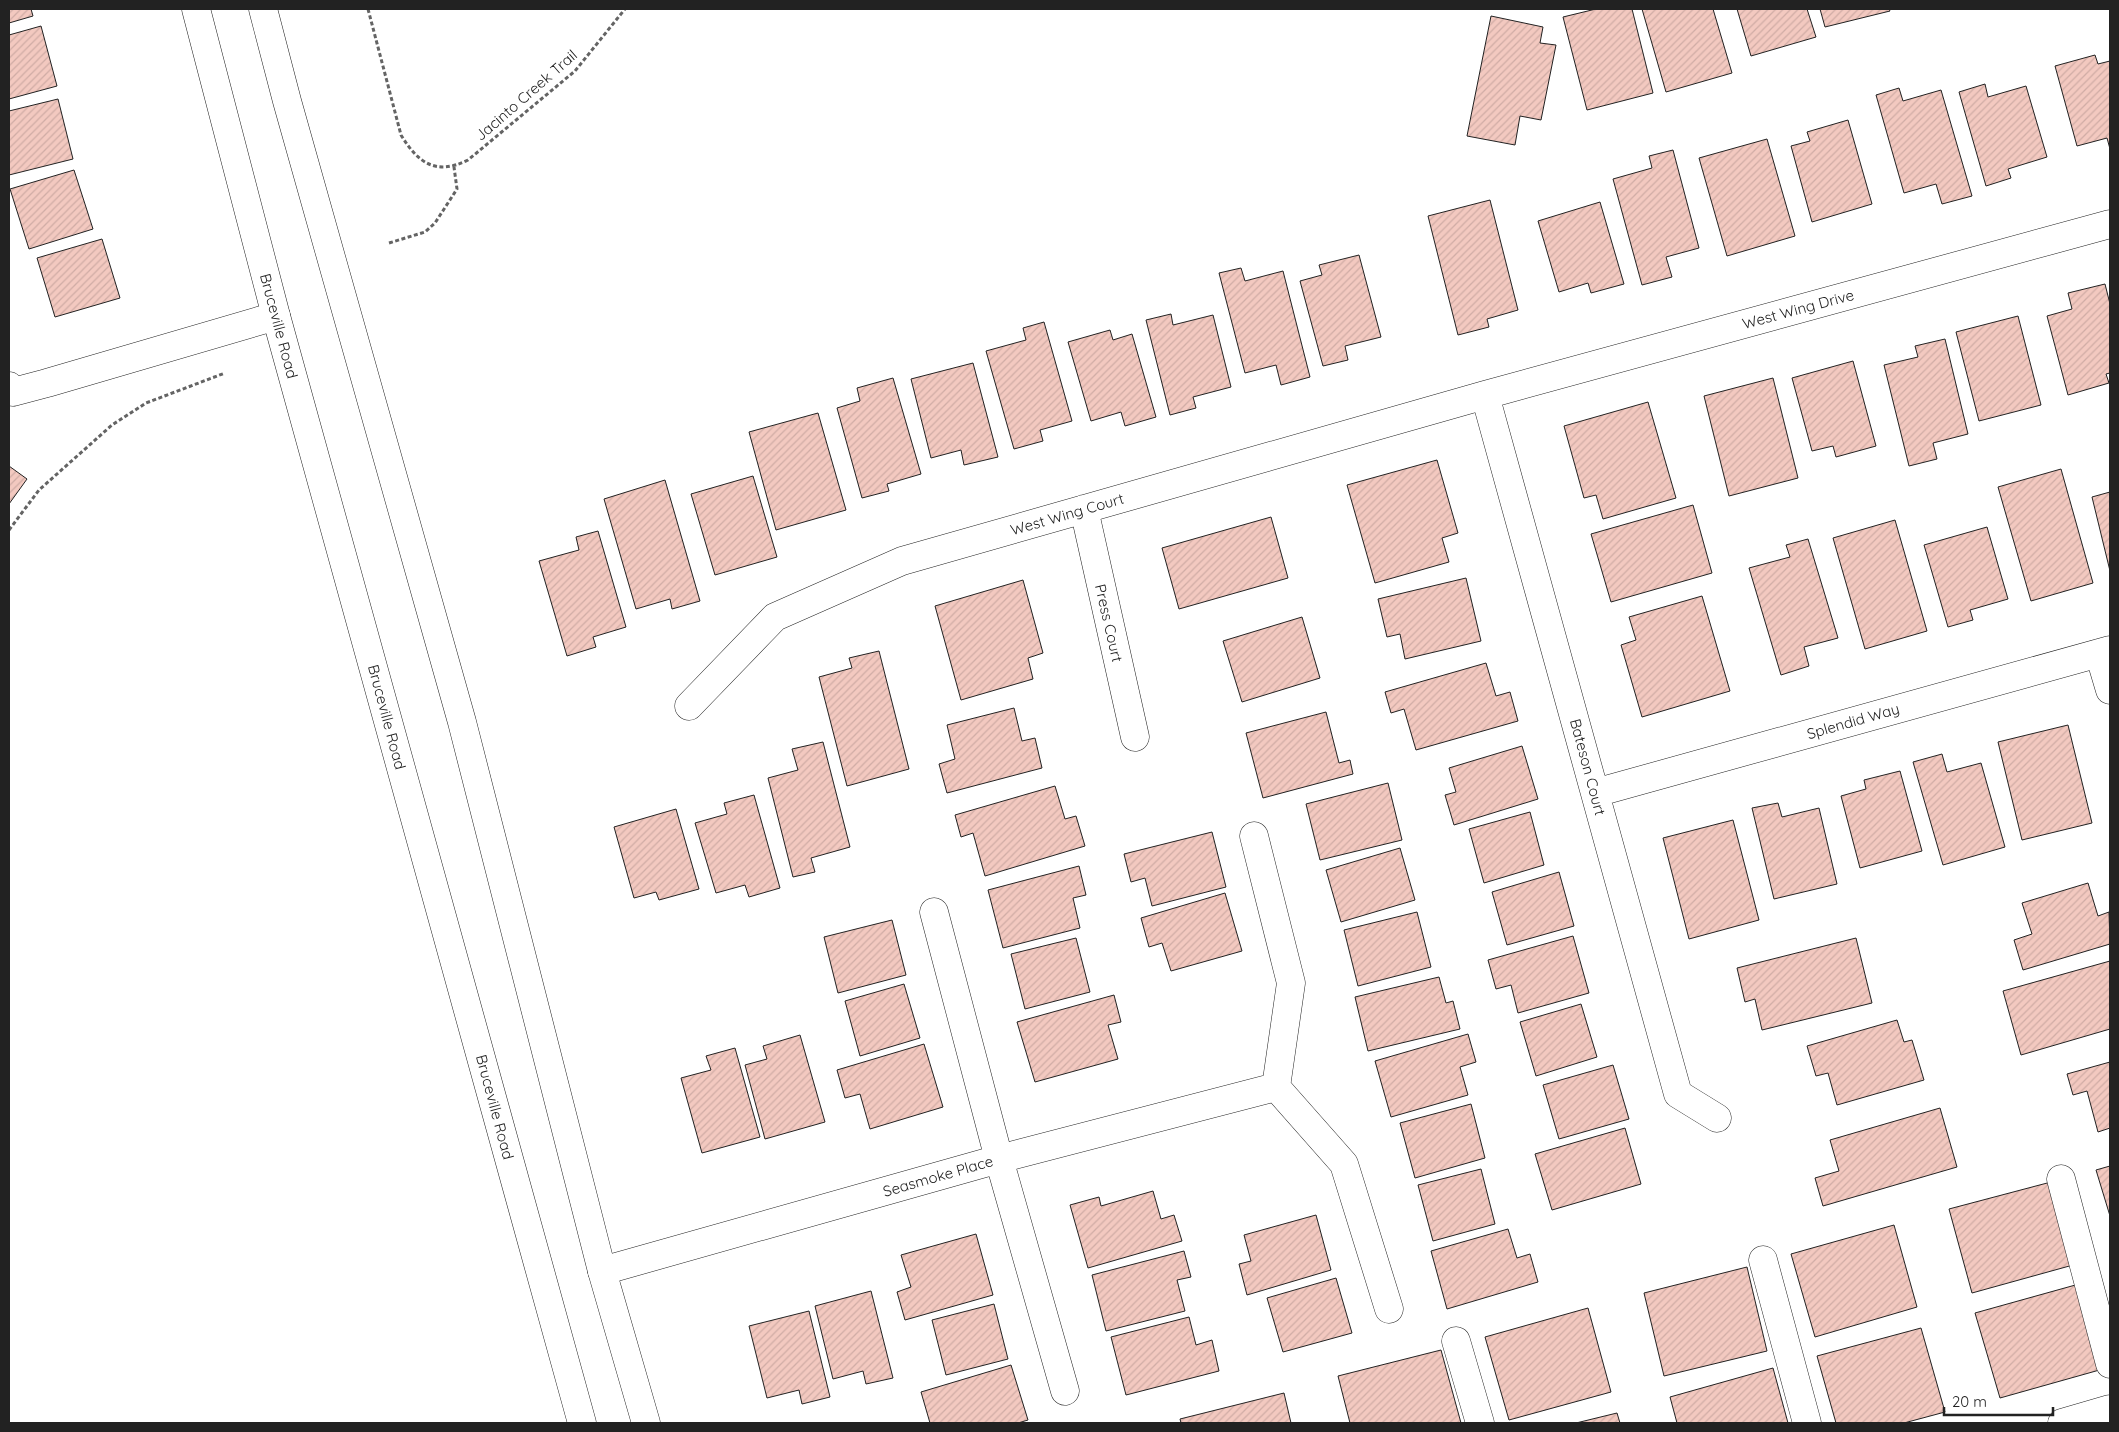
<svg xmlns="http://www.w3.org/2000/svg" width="2119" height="1432" viewBox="0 0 2119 1432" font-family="Quicksand,sans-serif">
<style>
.building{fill:url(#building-hatch);stroke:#222}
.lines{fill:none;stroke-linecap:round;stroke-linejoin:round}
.minor-casing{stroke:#222;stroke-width:29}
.major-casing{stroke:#222;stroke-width:29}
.path{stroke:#646464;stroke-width:3;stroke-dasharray:4 2.5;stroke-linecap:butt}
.minor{stroke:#fff;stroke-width:28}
.major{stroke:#fff;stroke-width:28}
.labels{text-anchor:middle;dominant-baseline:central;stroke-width:4;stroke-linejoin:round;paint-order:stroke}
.street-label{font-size:15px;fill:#222;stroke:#fff}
</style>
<defs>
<pattern id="building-hatch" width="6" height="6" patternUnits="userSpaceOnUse" patternTransform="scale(1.25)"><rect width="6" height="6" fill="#f3c9c0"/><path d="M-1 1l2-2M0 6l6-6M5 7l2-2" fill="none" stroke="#d0aca5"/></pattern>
</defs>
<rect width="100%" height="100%" fill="#fff"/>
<path class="building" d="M9 9H31L33 16 9 23Z
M1596 9H1632L1653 93 1587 110 1563 17Z
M1642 9H1713L1732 73 1666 92Z
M1737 9H1807L1816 37 1751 56Z
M1820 9H1889L1890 11 1825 27Z
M1491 16 1543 27 1540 43 1556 45 1541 120 1520 116 1515 145 1467 136Z
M41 26 57 86 9 99V35Z
M2095 55 2098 64 2110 61V149L2107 138 2077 146 2055 66Z
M1985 84 1988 97 2026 86 2047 157 2008 169 2011 178 1986 186 1959 92Z
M1899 88 1903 101 1941 90 1972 196 1942 204 1936 184 1904 193 1876 95Z
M58 99 73 159 9 175V111Z
M1848 120 1872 204 1812 222 1791 146 1810 141 1807 132Z
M1767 139 1795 236 1727 256 1699 158Z
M1673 150 1699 248 1666 257 1672 277 1642 285 1613 179 1652 168 1649 156Z
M74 170 93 229 29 249 10 189Z
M1490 200 1518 310 1487 319 1489 327 1458 335 1428 216Z
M1600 202 1624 284 1591 293 1588 283 1559 292 1538 221Z
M102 239 120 298 55 317 37 258Z
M1359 255 1381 337 1345 346 1348 360 1323 366 1300 281 1322 275 1319 265Z
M1241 268 1245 281 1283 271 1310 377 1281 385 1276 365 1245 373 1219 273Z
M2105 284 2110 304V373L2106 374 2109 383 2068 395 2047 316 2072 309 2068 293Z
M1171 314 1173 325 1213 315 1231 387 1193 397 1196 408 1170 415 1146 320Z
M2018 316 2041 405 1979 421 1956 332Z
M1044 322 1072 421 1040 430 1043 441 1014 449 986 351 1026 340 1023 328Z
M1110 330 1113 340 1132 334 1156 417 1125 426 1121 412 1091 421 1068 342Z
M1945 339 1968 434 1933 443 1937 459 1909 466 1884 365 1918 357 1915 346Z
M1853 361 1876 446 1836 457 1833 446 1812 451 1792 378Z
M973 363 998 457 964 465 961 450 931 458 911 379Z
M893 378 921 474 887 484 889 491 862 498 837 408 860 401 857 388Z
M1773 378 1798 478 1729 496 1704 396Z
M1648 402 1676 498 1603 519 1596 495 1584 498 1564 426Z
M818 413 846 510 776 530 749 432Z
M1437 460 1458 533 1442 538 1449 562 1375 583 1347 485Z
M9 466 27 479 9 504Z
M2061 469 2093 583 2031 601 1998 487Z
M753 476 777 557 715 575 691 494Z
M665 480 700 601 672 609 670 599 636 609 604 499Z
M2110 492V571L2092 497Z
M1693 505 1712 573 1611 602 1591 534Z
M1271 517 1288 578 1179 609 1162 548Z
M1895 520 1927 631 1865 649 1833 538Z
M1987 527 2008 599 1970 610 1973 620 1948 627 1924 545Z
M598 531 626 627 593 637 596 647 567 656 539 561 579 550 576 537Z
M1808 539 1838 638 1804 647 1809 666 1781 675 1749 568 1790 557 1786 545Z
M1466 578 1481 641 1405 659 1400 634 1387 637 1378 599Z
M1023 580 1043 653 1028 658 1033 679 961 700 935 606Z
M1702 596 1730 691 1642 717 1621 645 1636 640 1629 617Z
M1302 617 1320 678 1242 702 1223 641Z
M879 651 909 769 847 786 819 677 852 668 849 658Z
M1486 663 1496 696 1510 692 1518 721 1416 750 1404 709 1391 713 1385 692Z
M1014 708 1022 741 1035 738 1042 768 947 793 939 764 955 759 947 725Z
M1326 712 1339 763 1350 760 1353 774 1263 798 1246 733Z
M2068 725 2092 823 2022 840 1998 742Z
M823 742 850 847 811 858 815 872 793 877 768 778 798 770 792 749Z
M1522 746 1538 799 1454 825 1445 795 1456 792 1449 768Z
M1942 754 1947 772 1981 763 2005 847 1943 865 1913 762Z
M1900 771 1922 851 1860 868 1841 796 1866 789 1864 780Z
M1388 783 1402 840 1320 860 1306 804Z
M1055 786 1065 819 1076 816 1085 846 985 876 973 833 961 837 955 815Z
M754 795 780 888 749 897 745 885 716 893 695 823 727 814 724 803Z
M1778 803 1782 817 1819 808 1837 884 1774 899 1752 808Z
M676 809 699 889 659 900 656 892 634 898 614 827Z
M1530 812 1544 865 1484 883 1469 829Z
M1733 820 1759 920 1689 939 1663 838Z
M1212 832 1226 887 1152 906 1145 878 1131 882 1124 854Z
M1400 848 1415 900 1341 922 1326 870Z
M1079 866 1086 895 1073 898 1080 928 1003 948 988 890Z
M1559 872 1574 926 1507 945 1492 892Z
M2088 883 2098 916 2109 912 2110 944 2023 970 2014 940 2032 934 2022 903Z
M1225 893 1242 951 1171 971 1162 943 1149 947 1141 918Z
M1417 912 1431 967 1358 986 1344 930Z
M892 920 906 975 838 993 824 937Z
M1573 936 1589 993 1518 1013 1511 985 1496 989 1488 960Z
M1076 938 1090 992 1025 1009 1011 954Z
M1856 938 1872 1003 1762 1030 1755 999 1745 1002 1737 968Z
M2110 961V1029L2021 1055 2003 991Z
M1439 977 1446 1003 1453 1001 1460 1029 1368 1051 1355 997Z
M904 984 920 1038 860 1056 845 1001Z
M1114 995 1121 1022 1108 1025 1118 1059 1035 1082 1017 1022Z
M1581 1004 1597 1057 1536 1076 1520 1022Z
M1897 1020 1904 1042 1912 1040 1924 1080 1837 1105 1828 1073 1816 1076 1807 1046Z
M1468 1034 1476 1062 1460 1067 1468 1095 1391 1117 1375 1061Z
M800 1035 825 1122 765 1139 745 1065 767 1059 763 1046Z
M924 1044 943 1107 870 1129 860 1094 845 1098 837 1070Z
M735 1048 760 1137 702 1153 681 1078 711 1070 706 1056Z
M2110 1062V1128L2098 1132 2087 1091 2073 1095 2067 1074Z
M1613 1065 1629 1119 1559 1139 1543 1085Z
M1471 1104 1485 1158 1415 1178 1400 1123Z
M1940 1108 1957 1167 1823 1206 1815 1178 1839 1171 1830 1140Z
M1625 1128 1641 1184 1552 1210 1535 1154Z
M2110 1166V1216L2096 1170Z
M1481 1169 1495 1224 1433 1241 1418 1185Z
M2051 1182 2073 1265 1972 1293 1949 1209Z
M1153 1191 1161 1219 1174 1215 1182 1241 1088 1268 1070 1205 1099 1197 1101 1206Z
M1316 1215 1331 1270 1247 1295 1239 1264 1251 1261 1244 1235Z
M1894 1225 1917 1307 1815 1337 1791 1254Z
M1508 1229 1517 1258 1530 1254 1538 1282 1447 1309 1431 1251Z
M976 1234 993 1295 905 1320 897 1292 911 1287 901 1255Z
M1184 1251 1191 1277 1177 1280 1185 1311 1106 1331 1092 1275Z
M1747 1267 1767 1351 1664 1376 1644 1293Z
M1336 1278 1352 1333 1283 1352 1267 1298Z
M2079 1284 2103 1369 2000 1398 1975 1313Z
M871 1291 893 1378 866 1384 863 1371 833 1379 815 1306Z
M994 1304 1008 1359 946 1375 932 1320Z
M1588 1308 1611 1392 1509 1420 1485 1337Z
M809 1311 830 1397 802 1404 799 1390 767 1398 749 1326Z
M1189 1317 1196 1345 1212 1340 1219 1371 1126 1395 1111 1337Z
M1921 1328 1945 1412 1904 1423H1836L1817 1356Z
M1441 1350 1461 1423H1350L1338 1376Z
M1011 1365 1028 1420 1018 1423H930L921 1392Z
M1773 1368 1788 1423H1677L1670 1397Z
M1284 1393 1291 1423H1181L1180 1419Z
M1617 1413 1620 1423H1576Z"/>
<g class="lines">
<g class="minor-casing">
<path id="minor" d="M9 386 13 392 47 383 276 316
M1485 395 1678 1094 1717 1118
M1084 509 1135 737
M2099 653 2110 690
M689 706 775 617 902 561 1485 395 2110 224
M1595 793 2110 650
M1254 836 1291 983 1276 1087 1344 1164 1389 1309
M934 912 999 1159 1065 1391
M2061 1179 2110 1364
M1763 1260 1807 1423
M602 1271 999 1159 1276 1087
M1456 1341 1480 1423
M2062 1423 2110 1409"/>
</g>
<g class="major-casing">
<path id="major" d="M196 9 276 316 582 1423
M263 9 287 101 462 722 602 1271 646 1423"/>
</g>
<path class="path" d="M368 9 401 135C418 163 436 176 468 160L575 71 625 9
M389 243 425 232 435 223 457 189 454 167
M9 530 39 490 112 425 146 403 225 373"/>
<use href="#minor" class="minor"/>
<use href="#major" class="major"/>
</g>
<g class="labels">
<g class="street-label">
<text transform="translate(526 95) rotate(-41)">Jacinto Creek Trail</text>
<text transform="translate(1798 309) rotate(-15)">West Wing Drive</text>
<text transform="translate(279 326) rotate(75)">Bruceville Road</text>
<text transform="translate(1067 514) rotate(-16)">West Wing Court</text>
<text transform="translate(1109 623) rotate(77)">Press Court</text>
<text transform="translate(387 717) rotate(75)">Bruceville Road</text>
<text transform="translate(1853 721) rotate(-16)">Splendid Way</text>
<text transform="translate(1588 767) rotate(75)">Bateson Court</text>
<text transform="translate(495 1107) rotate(75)">Bruceville Road</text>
<text transform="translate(938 1176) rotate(-16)">Seasmoke Place</text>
</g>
</g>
<rect width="2119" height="1432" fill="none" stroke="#222222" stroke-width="20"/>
<path d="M1944 1407v8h109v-8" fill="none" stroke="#222222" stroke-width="2.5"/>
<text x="1952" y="1407" font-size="15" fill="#222222" stroke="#ffffff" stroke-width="4" paint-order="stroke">20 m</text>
</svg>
